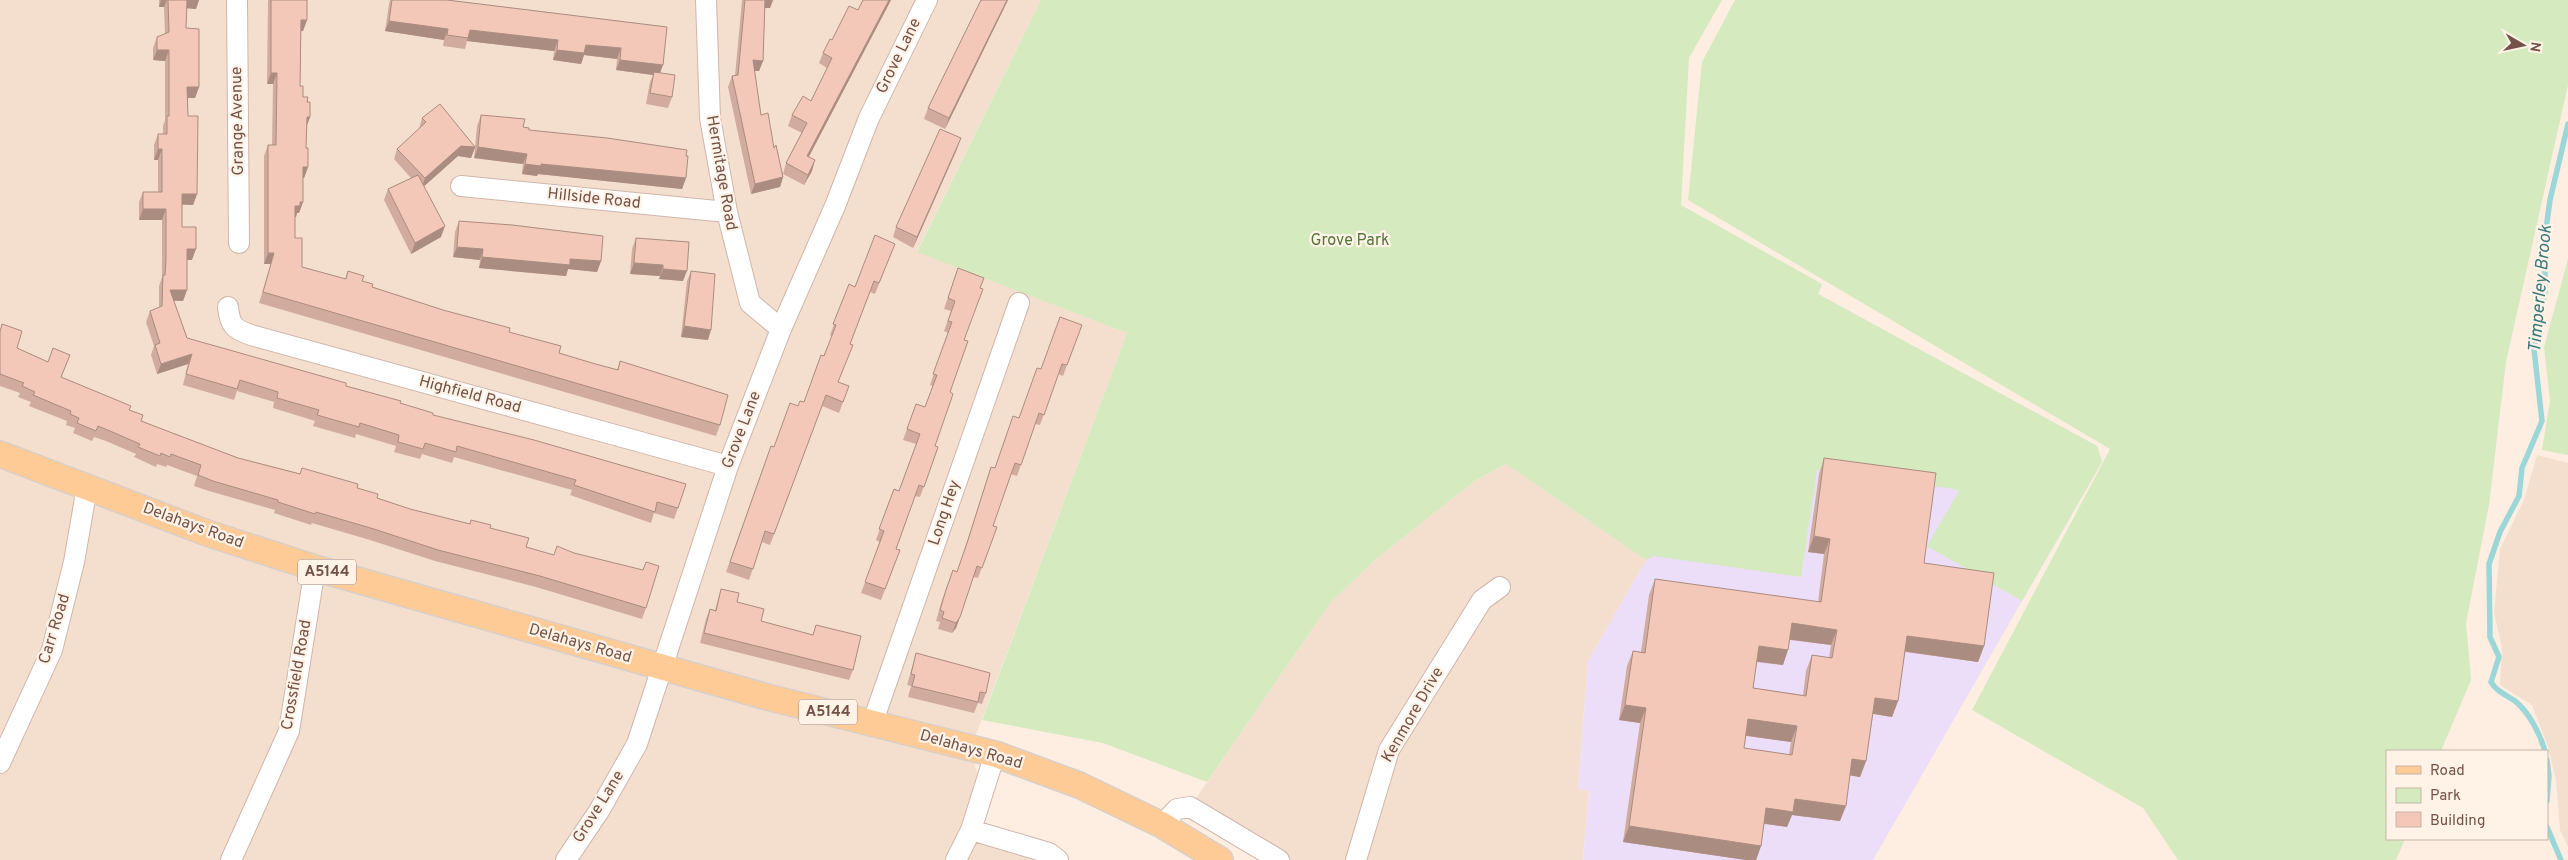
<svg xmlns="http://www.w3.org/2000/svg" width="2568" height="860" viewBox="0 0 2568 860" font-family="Overpass,sans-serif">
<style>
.residential{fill:#f4dfcf}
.education{fill:#ecdef9}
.green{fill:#d6eabf}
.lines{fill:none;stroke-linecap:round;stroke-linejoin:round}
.stream{stroke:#9bd7d8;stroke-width:5.5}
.minor-casing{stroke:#d0b6ab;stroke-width:22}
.major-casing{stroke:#d8cfcb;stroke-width:28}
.minor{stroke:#fff;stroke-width:20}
.major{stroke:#fecb97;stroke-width:25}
.wall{fill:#d1ac9e;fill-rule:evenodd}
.shaded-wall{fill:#aa8c81}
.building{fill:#f3c8b8;stroke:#aa8c81;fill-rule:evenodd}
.labels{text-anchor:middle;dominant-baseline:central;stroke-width:4.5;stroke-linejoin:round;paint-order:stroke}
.shield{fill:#fff3e8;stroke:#9e8277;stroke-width:1}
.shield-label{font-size:15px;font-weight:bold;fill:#745247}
.street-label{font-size:16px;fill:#745247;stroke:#fff3e8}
.park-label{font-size:16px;fill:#54753c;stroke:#fff3e8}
.water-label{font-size:18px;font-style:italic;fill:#3b787b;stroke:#fff3e8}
</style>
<rect width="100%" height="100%" fill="#fdeee1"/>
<path class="residential" d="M0 0H1041L917 251 1127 333 971 748 977 774 971 830 1058 860H0Z
M2537 455 2568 463V847L2560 830 2556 781 2548 747 2532 705 2500 685 2502 648 2494 612 2500 549 2524 500Z
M1506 464 1646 560 1588 661 1578 789 1589 790 1583 860H1279L1190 807 1331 602 1376 559 1476 480Z"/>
<path class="education" d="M1822 284 1818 294 2097 446 2102 462 1873 860H1583L1589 791 1578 789 1588 661 1646 560 1509 466Z"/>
<path class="green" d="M1041 0H1722L1689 58 1681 205 1822 284 1818 294 2097 446 2102 462 2022 601 1927 546 1959 491 1955 489 1817 470 1801 577 1653 556 1646 560 1506 464 1476 480 1376 559 1331 602 1207 782 1103 743 982 720 1127 333 917 252Z
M1735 0H2568V85L2506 362 2489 505 2466 623 2471 680 2441 751H2387V839H2405L2396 860H2178L2143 808 1972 710 2110 449 1688 200 1702 62Z
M2568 259V455L2542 450 2550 401 2544 347Z"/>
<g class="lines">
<path class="stream" d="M2545 751C2540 734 2529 712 2515 701 2505 694 2497 692 2491 682L2499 657 2490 637 2489 564 2500 532 2519 496 2522 468 2542 421 2534 349 2545 292V236L2550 200 2568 124
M2547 760 2549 776 2547 801
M2547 827 2561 860"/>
<g class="minor-casing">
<path id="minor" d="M237 0 239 243
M706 0 710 118 727 212 750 303 781 329
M461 186 727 212
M228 307C230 326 234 329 251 335L728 466
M872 724 1019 303
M0 763 52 650 74 562 87 487
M1162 825 1177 809 1190 807 1279 860
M971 830 1049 853 1058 860
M231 860 289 731 315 568
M566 860 599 811 637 744 728 466 781 329 835 206 869 118 927 0
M956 860 971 830 995 754
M1356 860 1389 750 1482 600 1500 587"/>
</g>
<g class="major-casing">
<path id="major" d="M0 454 207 533 315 568 767 697 995 754 1079 785 1162 825 1220 860"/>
</g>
<use href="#minor" class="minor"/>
<use href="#major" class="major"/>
</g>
<path class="wall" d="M159 0H199L196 9 187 8 186 28 199 87 195 98H188V116L197 194 193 205H182V227L192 260H187V290L183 301H174L187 338 346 386 400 403 433 415 678 508 674 519 654 513 651 523 570 495 572 490 454 457 452 463 422 454 420 459 394 452 396 446 356 434 355 438 313 426 315 421 273 408 274 402 237 391 234 400 183 385 188 364 157 374 151 355 154 346 146 322 150 311 159 308V286L162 277V220H139V202L143 192H158V160H154V145L158 134H163V126L165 120V61L153 60V48L157 37 165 34 164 7H159Z
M268 0H307V20L303 31H301L300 86 303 97 307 102 310 117 306 127V148L308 167 304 178H303V202L299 213H297L296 217H295V238L302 267 345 279 348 271 372 287 509 332 559 353 592 363 617 370 620 361 720 425 716 436 259 303 271 264H264V156L268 145H272L273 84H267Z
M390 0H447L667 27 660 73 672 97 668 108 646 104 650 82 653 75 616 70 617 59 584 55 581 64 553 60 554 51 467 41 465 49 443 46 444 40 385 31 389 4Z
M742 0H773L770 8H765L763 61 759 71H754L761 115 783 174 786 163 802 133 788 126 792 115 811 101 827 68 819 63 823 53 832 40 858 10 863 0H891L809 156 812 171 804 185 783 174V177L780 187 751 194 728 87 732 76H735Z
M981 0H1008L945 129 924 119 928 108Z
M481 115 523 127 529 130 686 178 682 189 538 174 537 176 522 174 523 164 474 158 475 148 471 158 458 156 424 186 441 237 411 254 384 200 388 189 411 178 394 159 397 149 419 129 422 118 475 147 477 126Z
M957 149 913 248 893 237 896 227Z
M459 221 601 261 597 272 568 269 566 276 479 268 480 260 453 257 455 232Z
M636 238 683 281 659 279 660 276 630 274 632 249Z
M895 244 875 294 870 292 850 344 838 382 849 386 839 413 822 406 770 545 762 542 749 580 726 572 771 446 774 447 798 406 804 402 832 336 830 335 849 284 855 287Z
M958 268 964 340 935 446 938 447 920 497 915 496 896 549 900 550 881 600 861 593 880 542 876 540 894 489 899 491 916 444 903 440 916 404 925 407 933 386 930 385 948 333 944 331 951 311 944 309Z
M691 271 708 340 681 337 687 281Z
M1082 325 1063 376 1058 374 1040 425 1035 424 1017 476 1011 474 993 526 997 527 978 578 973 577 956 628 952 633 938 629 940 622 936 621 942 600 953 570 957 572 965 548 991 467 995 468 1019 418 1041 369Z
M0 331 17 348 48 362 70 355 61 377 129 410 141 421 238 458 357 488 377 498 410 509 470 524 471 520 490 528 526 547 646 608 642 619 536 587 435 561 370 540 312 523 311 525 274 513 275 510 209 491 194 486 197 476 167 465 166 467 157 464 156 467 134 457 136 454 106 441 94 437 92 441 73 433 75 428 66 425 67 421 29 406 31 402 18 397 20 393 0 386Z
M1824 458 1924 563 1984 646 1978 662 1905 652 1898 701 1892 717 1873 714 1866 761 1860 777 1850 775 1840 821 1792 815 1787 827 1764 824 1761 846 1756 860H1746L1623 842 1640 723 1619 720 1627 666 1633 651 1641 652 1649 595 1655 579 1818 602 1824 554 1808 552 1819 474ZM1790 640 1831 645 1829 658 1812 655 1806 671 1803 695 1753 688 1756 662 1783 665ZM1746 736 1791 742 1789 755 1744 748Z
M721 589 761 621 813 635 816 625 853 670 849 680 700 643 706 619 710 609 715 610Z
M916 653 986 693 982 704 978 703 974 713 908 697 911 686 907 685 913 664Z"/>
<path class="shaded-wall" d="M161 0H167L164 7H159Z
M186 0H199L196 9 183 8Z
M764 0H773L770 8H761Z
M889 0H891L804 166 807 156Z
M1007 0H1008L945 129 949 118Z
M301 20H307L303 31H297Z
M389 21 448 29 444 40 385 31Z
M470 30 558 40 554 51 467 41Z
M586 45 621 48 617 59 584 55 581 64 553 60 557 50Z
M157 50H169L165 61 153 60Z
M620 60 663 65 659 76 654 72 653 75 616 70Z
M753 60 763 61 759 71H749Z
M271 73H277L273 84H267Z
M187 87H199L195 98H184Z
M307 117H310L306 128Z
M961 138 957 149 913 248 917 237Z
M461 146 475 147 471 158 458 156 421 189 425 178Z
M478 147 527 154 523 164 474 158Z
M158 149H162L158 160H154Z
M815 160 812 171 804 185 808 175Z
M525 164H541L686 178 682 189 538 174 537 176 522 174Z
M303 167H308L304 178H299Z
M783 177 780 187 751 194 755 184Z
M182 194H197L193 205 178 204Z
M300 202H303L299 213H297L296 217H291L295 206Z
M143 209H166L162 220H139Z
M445 226 441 237 411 254 415 243Z
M457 247 483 249 480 260 453 257Z
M187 249H196L192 260H184Z
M268 253H274L271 264H264Z
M482 257 570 259 601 261 597 272 568 269 566 276 479 268Z
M634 263 663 265 660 276 630 274Z
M663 269 687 271 683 281 659 279Z
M170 290H187L183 301 166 300Z
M684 326 711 330 708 340 681 337Z
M192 354 188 364 157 374 161 364Z
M1814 536 1830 539 1824 554 1808 552Z
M960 617 956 628 952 633 956 623Z
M1792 623 1837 630 1831 645 1786 639Z
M1907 636 1984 646 1978 662 1902 651Z
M1759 646 1788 650 1783 665 1753 661Z
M1875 698 1898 701 1892 717 1869 713Z
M1625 705 1646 708 1640 723 1619 720Z
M1748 719 1797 726 1791 742 1742 735Z
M1852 759 1866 761 1860 777 1847 775Z
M1795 799 1846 806 1840 821 1792 815 1787 827 1761 823 1766 808Z
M1629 826 1761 846 1756 860H1746L1623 842Z"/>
<path class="building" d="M168 0H187L186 28 199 29V87H187L188 116H198L197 194H182V227H196V249H187V290H170L187 338 346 383V386L401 401 400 403 433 413V415L534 440 686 484 678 508 657 502 655 512 574 485 576 480 457 446 456 452 425 443 423 449 398 442 399 435 360 423 359 427 317 415 319 410 277 398 278 392 240 380 237 389 186 374 192 354 161 364 155 345 160 343 150 311 162 306 163 275H165L166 260V209H143V192H162V149H158V134H167V116H169V50H157V37L169 32Z
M271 0H307V20H301L300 86H303V97H308L307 102H310V117H307L306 148H308V167H303V202H300V206H295V238H302V267L346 279 348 271 364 276 362 281 373 284 372 287 443 310 510 328 509 332 561 346 559 353 592 363 618 370 620 361 728 395 720 425 263 292 274 253H268V145H276L277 73H271Z
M392 0H447L667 27 663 65 620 60 621 48 586 45 584 53 557 50 558 40 470 30 468 38 447 35 448 29 389 21Z
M745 0H765L763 61 753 60 761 115 768 113 774 148 776 145 783 177 755 184 732 76 738 75Z
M863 0H889L807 156 815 160 808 175 786 163 807 123 792 115 803 96 811 101 832 58 823 53 830 39 832 40 849 6 858 10Z
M981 0H1007L949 118 928 108Z
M654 72 675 75 672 97 650 93Z
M440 104 475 147 461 146 425 178 397 149 426 122 422 118Z
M481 115 525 119 523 127 529 128V130L607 138 687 150 686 156H688L686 178 541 164V166L525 164 527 154 478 147Z
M940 129 961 138 917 237 896 227Z
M418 175 445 226 415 243 388 189Z
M459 221 512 225 603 236 601 261 570 259V265L482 257 483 249 457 247Z
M875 235 895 244 879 283 874 281 850 344 853 345 838 382 849 386 843 402 826 395 774 534 765 531 753 569 730 562 771 446 774 447 790 403 798 406 800 401 804 402 821 355 824 356 836 325 833 324 849 284 855 287Z
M636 238 689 242 687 271 663 269V265L634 263Z
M958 268 984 278 980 288 983 289 964 340 968 341 950 392 953 394 935 446 938 447 924 487 919 485 896 549 900 550 885 589 865 582 884 531 879 529 894 489 899 491 920 434 907 429 916 404 925 407 937 375 933 374 952 322 948 321 955 301 948 298Z
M691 271 715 274 711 330 684 326Z
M1060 317 1082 325 1067 365 1062 364 1044 415 1039 413 1021 465 1015 463 993 526 997 527 982 568 977 566 960 617 956 623 942 618 944 612 940 610 946 590 953 570 957 572 968 540 991 467 995 468 1013 416 1019 418 1037 368 1041 369Z
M2 324 22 331 17 348 48 362 53 348 70 355 61 377 131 406 129 410 143 415 141 421 238 458 300 474 302 468 358 484 357 488 378 494 377 498 410 509 470 524 471 520 491 525 490 528 529 538 526 547 554 555 557 546 574 553 643 570 646 562 659 566 646 608 540 576 438 550 374 529 316 512 315 514 278 502V500L213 481 198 475 201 465 171 454 170 457 161 453 160 456 138 447 140 444 110 431 98 426 96 431 77 423 79 418 70 414 71 411 33 395 35 392 22 386 24 383 0 374V332Z
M1824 458 1936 473 1924 563 1994 573 1984 646 1907 636 1898 701 1875 698 1866 761 1852 759 1846 806 1795 799 1793 812 1766 808 1761 846 1629 826 1646 708 1625 705 1633 651 1645 653 1655 579 1821 602 1830 539 1814 536ZM1792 623 1837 630 1832 658 1812 655 1806 696 1753 688 1759 646 1788 650ZM1748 719 1797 726 1792 755 1744 748Z
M721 589 739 593 737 602 764 609 761 621 813 635 816 625 861 636 853 670 704 633 710 609 716 611Z
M916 653 990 673 986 693 980 692 978 702 912 686 915 675 911 674Z"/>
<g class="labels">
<g class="shield">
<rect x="298" y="559.5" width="58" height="25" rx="4"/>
<rect x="799" y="699.5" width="58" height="25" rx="4"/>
</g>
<g class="shield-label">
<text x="327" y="572">A5144</text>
<text x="828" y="712">A5144</text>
</g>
<g class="street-label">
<text transform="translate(899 56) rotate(-64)">Grove Lane</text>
<text transform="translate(238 121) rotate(-91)">Grange Avenue</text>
<text transform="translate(721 173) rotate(80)">Hermitage Road</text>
<text transform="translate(594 199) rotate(6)">Hillside Road</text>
<text transform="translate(470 395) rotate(15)">Highfield Road</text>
<text transform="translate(742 430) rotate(-69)">Grove Lane</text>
<text transform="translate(945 513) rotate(-71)">Long Hey</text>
<text transform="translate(193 526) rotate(20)">Delahays Road</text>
<text transform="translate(55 629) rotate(-73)">Carr Road</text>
<text transform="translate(580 644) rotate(16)">Delahays Road</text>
<text transform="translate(297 675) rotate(-80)">Crossfield Road</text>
<text transform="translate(1413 715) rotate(-60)">Kenmore Drive</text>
<text transform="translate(971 750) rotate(16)">Delahays Road</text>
<text transform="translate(599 807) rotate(-58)">Grove Lane</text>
</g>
<g class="park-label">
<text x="1350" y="241">Grove Park</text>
</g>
<g class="water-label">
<text transform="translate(2541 289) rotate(-85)">Timperley Brook</text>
</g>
</g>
<rect x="2386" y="750" width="162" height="90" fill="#fff3e8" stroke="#c7b3a8"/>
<rect x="2396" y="766" width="25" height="8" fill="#fecb97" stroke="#c7b3a8"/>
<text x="2430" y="775" font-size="15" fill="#745247">Road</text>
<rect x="2396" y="788" width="25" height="15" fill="#d6eabf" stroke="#c7b3a8"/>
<text x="2430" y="800" font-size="15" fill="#745247">Park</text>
<rect x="2396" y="812" width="25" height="15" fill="#f3c8b8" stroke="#c7b3a8"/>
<text x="2430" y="825" font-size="15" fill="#745247">Building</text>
<g transform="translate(2523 45) rotate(99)" stroke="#fff3e8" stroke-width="4" paint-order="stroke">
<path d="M0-4L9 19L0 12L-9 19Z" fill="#745247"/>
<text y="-8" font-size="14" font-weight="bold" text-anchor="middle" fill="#745247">N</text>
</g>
</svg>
